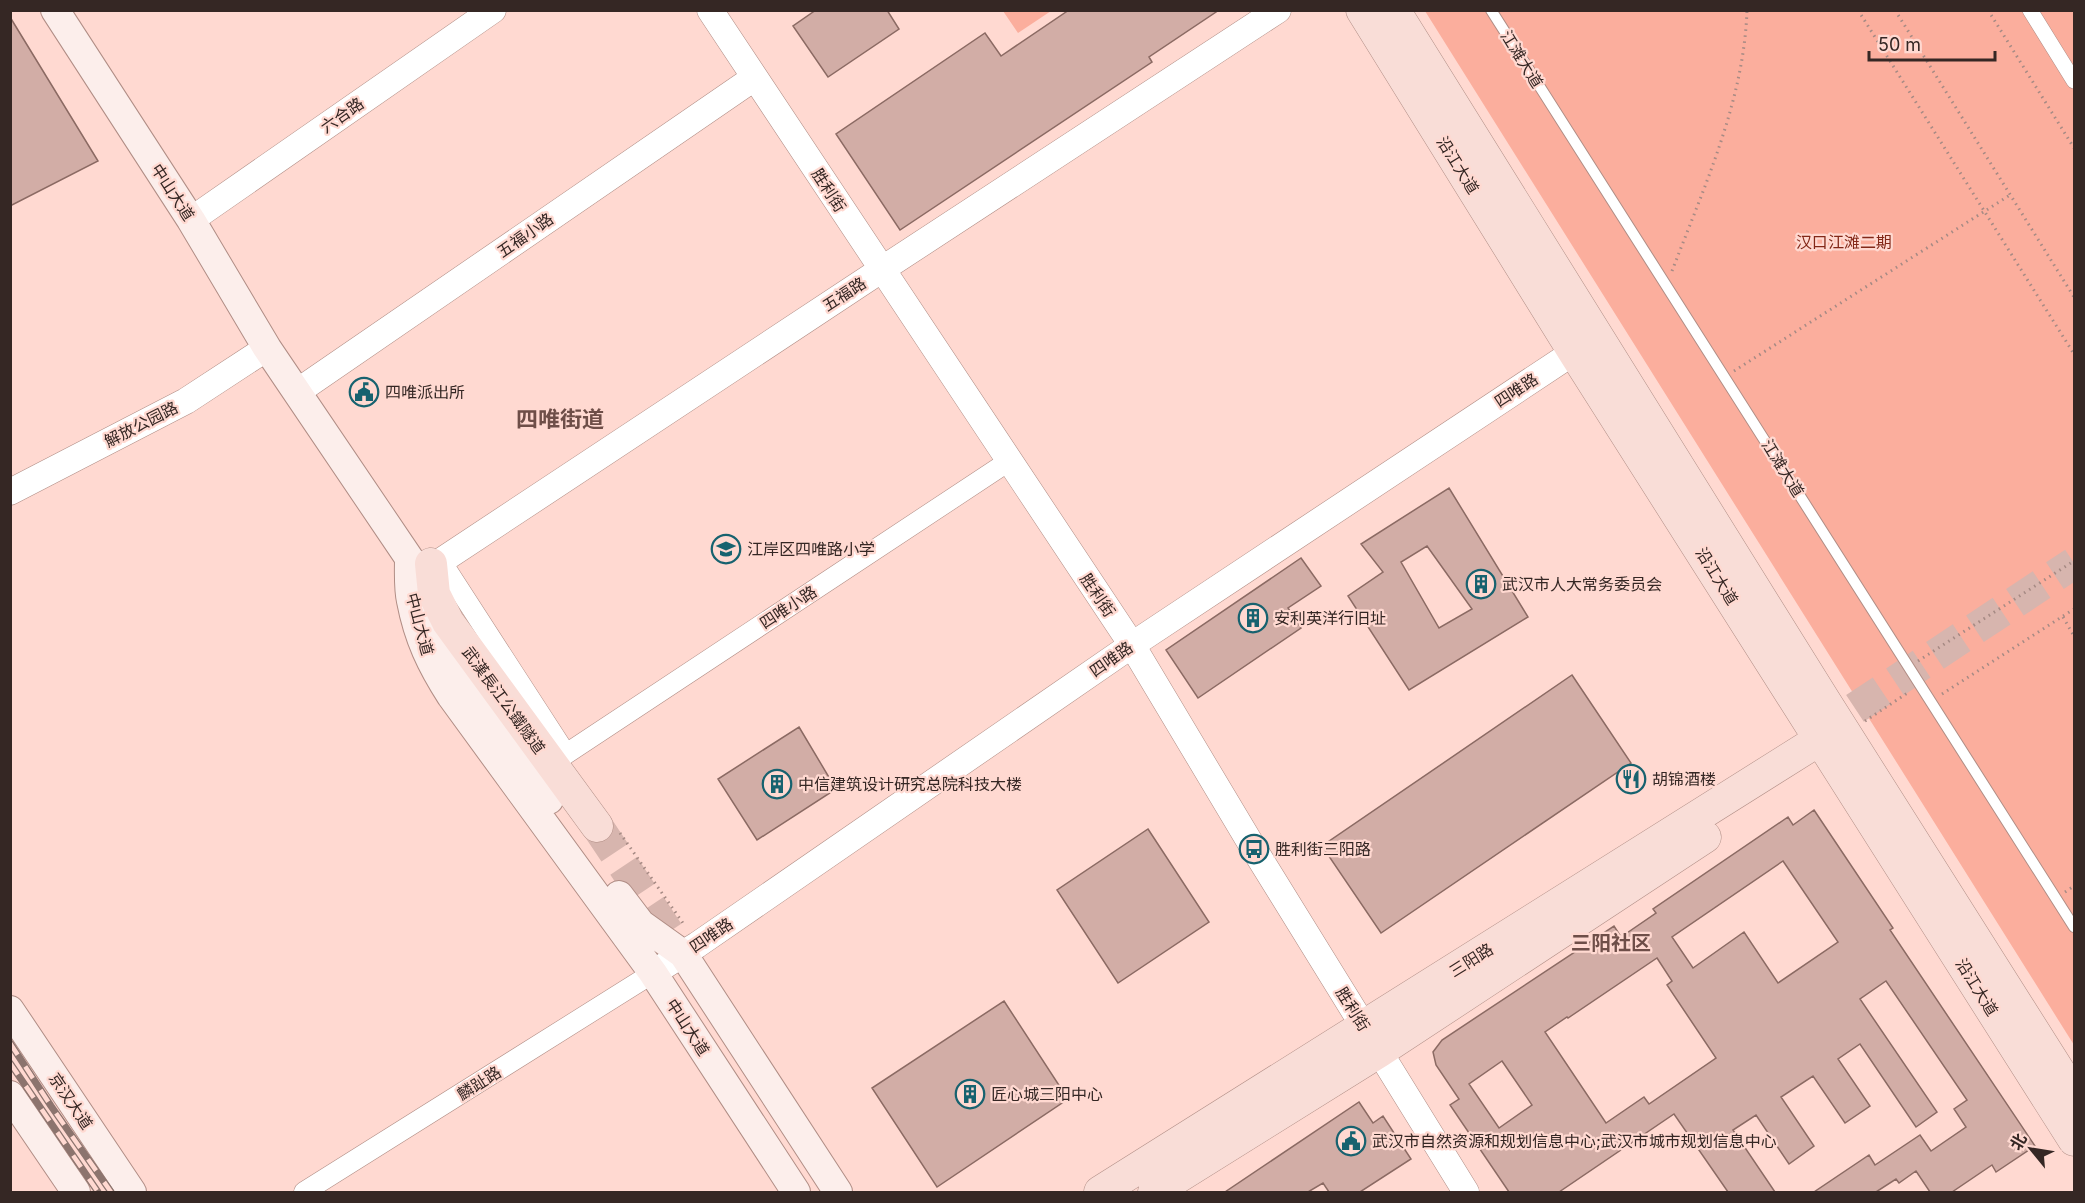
<svg xmlns="http://www.w3.org/2000/svg" width="2085" height="1203" viewBox="0 0 2085 1203" font-family="Inter,'Noto Sans SC',sans-serif">
<style>
.green{fill:#fbae9d}
.building{fill:#d2ada6;stroke:#8b6a63;stroke-width:1.5;fill-rule:evenodd}
.lines{fill:none;stroke-linecap:round;stroke-linejoin:round}
.primary-tunnel{stroke:#d7b5ae;stroke-width:32;stroke-dasharray:32 16;stroke-linecap:butt}
.service-casing{stroke:#b08d85;stroke-width:12}
.pedestrian-casing{stroke:#b08d85;stroke-width:16}
.minor-casing{stroke:#b08d85;stroke-width:21}
.tertiary-casing{stroke:#b08d85;stroke-width:27}
.secondary-casing{stroke:#b08d85;stroke-width:30}
.primary-casing{stroke:#b28f87;stroke-width:33}
.path{stroke:#a68a84;stroke-width:3;stroke-dasharray:1.5 4.5;stroke-linecap:butt}
.service{stroke:#fff;stroke-width:10}
.pedestrian{stroke:#fff;stroke-width:15}
.minor{stroke:#fff;stroke-width:20}
.tertiary{stroke:#fff;stroke-width:26}
.secondary{stroke:#fceeeb;stroke-width:28}
.primary{stroke:#f9ddd7;stroke-width:32}
.rail-casing{stroke:#8c746e;stroke-width:7}
.rail{stroke:#ffd9d1;stroke-width:4.5;stroke-dasharray:14;stroke-linecap:butt}
.labels{text-anchor:middle;dominant-baseline:central;stroke-width:4.5;stroke-linejoin:round;paint-order:stroke}
.street-label{font-size:16px;fill:#352724;stroke:#ffd9d1}
.park-label{font-size:16px;fill:#832818;stroke:#ffd9d1}
.poi-label{font-size:16px;fill:#352724;stroke:#ffd9d1;text-anchor:start}
.quarter-label{font-size:20px;font-weight:bold;fill:#6e4e48;stroke:#ffd9d1}
.district-label{font-size:22px;font-weight:bold;fill:#6e4e48;stroke:#ffd9d1}
</style>
<rect width="100%" height="100%" fill="#ffd9d1"/>
<path class="green" d="M1003 11H1051L1018 33Z
M1425 11H2074V1045Z"/>
<path class="building" d="M816 10H887L899 29 828 77 793 26Z
M1069 10H1219L1149 57 1152 62 900 230 836 134 985 33 1001 56Z
M10 17 98 161 10 206Z
M1449 488 1528 617 1409 690 1348 596 1383 572 1361 544ZM1427 546 1472 609 1439 628 1401 562Z
M1301 558 1321 586 1288 608 1301 628 1198 698 1166 650Z
M1572 675 1631 763 1381 933 1322 846Z
M799 727 836 789 757 840 718 779Z
M1814 810 1893 928 1890 930 2035 1146 1996 1172 1992 1165 1952 1192H1930L1916 1171 1899 1183 1896 1179 1876 1192H1814L1869 1155 1875 1165 1920 1135 1931 1151 1966 1127 1954 1109 1967 1100 1886 981 1860 999 1937 1112 1916 1127 1860 1044 1838 1059 1870 1106 1845 1123 1813 1076 1781 1097 1814 1146 1789 1164 1756 1115 1733 1130 1775 1192H1728L1674 1114 1559 1192H1509L1450 1105 1459 1099 1436 1065 1433 1052 1442 1040 1614 926 1621 937 1656 913 1653 909 1788 817 1793 825ZM1783 861 1838 942 1778 983 1744 932 1693 968 1672 937ZM1657 958 1672 981 1667 985 1716 1058 1649 1104 1644 1097 1606 1123 1545 1032 1567 1017 1568 1018ZM1502 1061 1532 1105 1499 1128 1469 1084Z
M1148 829 1209 922 1118 983 1057 890Z
M1004 1001 1068 1099 937 1187 872 1088Z
M1359 1102 1373 1123 1383 1116 1411 1159 1360 1192H1329L1323 1183 1308 1192H1225Z"/>
<g class="lines">
<path class="primary-tunnel" d="M1815 735 2074 563
M597 826 683 955"/>
<g class="service-casing">
<path id="service" d="M1491 10 2074 927"/>
</g>
<g class="pedestrian-casing">
<path id="pedestrian" d="M2030 10 2074 81"/>
</g>
<g class="minor-casing">
<path id="minor" d="M441 561 566 754 1009 461
M304 1192 653 973"/>
</g>
<g class="tertiary-casing">
<path id="tertiary" d="M710 10 1132 645 1254 849 1466 1192
M191 220 493 10
M297 392 754 78
M10 492 186 401 267 348
M414 562 421 566 441 561 881 270 1278 10
M653 973 697 945 1132 645 1574 352"/>
</g>
<g class="secondary-casing">
<path id="secondary" d="M55 10 191 220 267 348 409 558C409 572 408 588 411 601 418 638 431 665 451 696L653 973 796 1192
M429 619C449 659 479 693 505 729 521 752 532 777 549 800
M619 895 641 924 683 954 838 1192
M10 1010 132 1192
M10 1095 76 1192"/>
</g>
<g class="primary-casing">
<path id="primary" d="M1362 10 1574 352 2074 1140
M1394 10 1824 700 2074 1095
M431 564 434 594 448 622 597 826
M1100 1192 1838 728
M1154 1192 1380 1051 1705 837"/>
</g>
<path class="path" d="M1858 10 2074 354
M1895 10 2074 297
M1988 10 2074 148
M1672 271C1704 187 1744 101 1747 10
M1734 371 2010 195
M2063 617 2074 636
M1918 661 2074 561
M1942 694 2074 609
M1865 721 1909 692
M620 833 685 926
M2065 892 2074 886"/>
<use href="#service" class="service"/>
<use href="#pedestrian" class="pedestrian"/>
<use href="#minor" class="minor"/>
<use href="#tertiary" class="tertiary"/>
<use href="#secondary" class="secondary"/>
<use href="#primary" class="primary"/>
<g class="rail-casing">
<path id="rail" d="M10 1043 51 1106 111 1192
M10 1063 98 1192"/>
</g>
<use href="#rail" class="rail"/>
</g>
<defs>
<g id="civic-ring" transform="scale(1.5)"><circle r="9.5" fill="#ffd9d1" stroke="#17626f" stroke-width="1.5"/><path d="M-.6-6.5H3V-4.5H.6V-3L4-1V1h2V6H-6V1h2V-1L-.6-3ZM-1.2 2.5V6h2.4V2.5Z" fill="#17626f"/></g>
<g id="school-ring" transform="scale(1.5)"><circle r="9.5" fill="#ffd9d1" stroke="#17626f" stroke-width="1.5"/><path d="M0-5L7-2L0 1L-7-2ZM-4 1L0 2.5L4 1V4Q0 6-4 4Z" fill="#17626f"/></g>
<g id="building-ring" transform="scale(1.5)"><circle r="9.5" fill="#ffd9d1" stroke="#17626f" stroke-width="1.5"/><path d="M-4-6H4V6H1V3H-1V6H-4ZM-2.5-4.3h1.7v1.8h-1.7ZM.8-4.3h1.7v1.8H.8ZM-2.5-1h1.7V.8h-1.7ZM.8-1h1.7V.8H.8Z" fill="#17626f"/></g>
<g id="restaurant-ring" transform="scale(1.5)"><circle r="9.5" fill="#ffd9d1" stroke="#17626f" stroke-width="1.5"/><path d="M-5-6h1v4h1v-4h1v4h1v-4h1v5L-1.5 .5V6h-2V.5L-5-1ZM5-6V6H3V1.5H1.5Q1.5-4 5-6Z" fill="#17626f"/></g>
<g id="bus-ring" transform="scale(1.5)"><circle r="9.5" fill="#ffd9d1" stroke="#17626f" stroke-width="1.5"/><path d="M-5-6H5V4H4V6H2V4H-2V6H-4V4H-5ZM-3.5-4V0h7V-4ZM-3.5 1.2v1.5H-2V1.2ZM2 1.2v1.5H3.5V1.2Z" fill="#17626f"/></g>
</defs>
<g fill-rule="evenodd">
<use href="#civic-ring" x="364" y="392"/>
<use href="#school-ring" x="726" y="549"/>
<use href="#building-ring" x="1481" y="584"/>
<use href="#building-ring" x="1253" y="618"/>
<use href="#restaurant-ring" x="1631" y="779"/>
<use href="#building-ring" x="777" y="784"/>
<use href="#bus-ring" x="1254" y="849"/>
<use href="#building-ring" x="970" y="1094"/>
<use href="#civic-ring" x="1351" y="1141"/>
</g>
<g class="labels">
<g class="street-label">
<text transform="translate(1522 59) rotate(58)">江滩大道</text>
<text transform="translate(342 115) rotate(-35)">六合路</text>
<text transform="translate(1458 165) rotate(58)">沿江大道</text>
<text transform="translate(829 190) rotate(57)">胜利街</text>
<text transform="translate(173 192) rotate(57)">中山大道</text>
<text transform="translate(525 235) rotate(-35)">五福小路</text>
<text transform="translate(844 294) rotate(-33)">五福路</text>
<text transform="translate(1516 390) rotate(-33)">四唯路</text>
<text transform="translate(141 424) rotate(-27)">解放公园路</text>
<text transform="translate(1783 468) rotate(58)">江滩大道</text>
<text transform="translate(1717 576) rotate(58)">沿江大道</text>
<text transform="translate(1098 595) rotate(56)">胜利街</text>
<text transform="translate(788 607) rotate(-33)">四唯小路</text>
<text transform="translate(420 624) rotate(75)">中山大道</text>
<text transform="translate(1111 659) rotate(-35)">四唯路</text>
<text transform="translate(504 700) rotate(54)">武漢長江公鐵隧道</text>
<text transform="translate(711 935) rotate(-34)">四唯路</text>
<text transform="translate(1471 960) rotate(-32)">三阳路</text>
<text transform="translate(1977 987) rotate(58)">沿江大道</text>
<text transform="translate(1353 1009) rotate(58)">胜利街</text>
<text transform="translate(688 1027) rotate(57)">中山大道</text>
<text transform="translate(479 1083) rotate(-32)">麟趾路</text>
<text transform="translate(71 1101) rotate(56)">京汉大道</text>
</g>
<g class="park-label">
<text x="1844" y="242">汉口江滩二期</text>
</g>
<g class="poi-label">
<text x="385" y="392">四唯派出所</text>
<text x="747" y="549">江岸区四唯路小学</text>
<text x="1502" y="584">武汉市人大常务委员会</text>
<text x="1274" y="618">安利英洋行旧址</text>
<text x="1652" y="779">胡锦酒楼</text>
<text x="798" y="784">中信建筑设计研究总院科技大楼</text>
<text x="1275" y="849">胜利街三阳路</text>
<text x="991" y="1094">匠心城三阳中心</text>
<text x="1372" y="1141">武汉市自然资源和规划信息中心;武汉市城市规划信息中心</text>
</g>
<g class="quarter-label">
<text x="1611" y="943">三阳社区</text>
</g>
<g class="district-label">
<text x="560" y="419">四唯街道</text>
</g>
</g>
<rect width="2085" height="1203" fill="none" stroke="#352724" stroke-width="24"/>
<g transform="translate(2031 1149) rotate(300)" stroke="#ffd9d1" stroke-width="4.5" paint-order="stroke">
<path d="M0-4.5L10 22L0 15L-10 22Z" fill="#352724"/>
<text y="-9" font-size="16" font-weight="bold" text-anchor="middle" fill="#352724">北</text>
</g>
<path d="M1869 51v9h126v-9" fill="none" stroke="#352724" stroke-width="3"/>
<text x="1878" y="51" font-size="18" fill="#352724" stroke="#ffd9d1" stroke-width="4.5" paint-order="stroke">50 m</text>
</svg>
